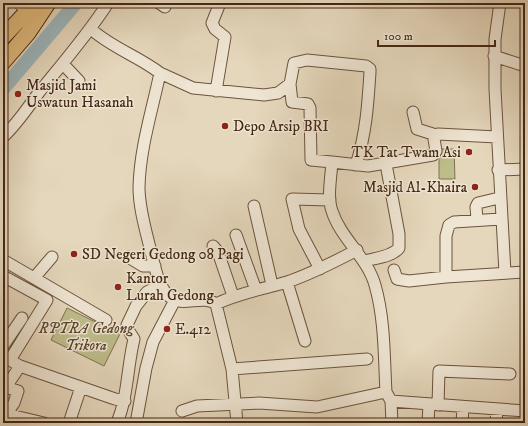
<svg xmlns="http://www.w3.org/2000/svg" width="528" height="426" viewBox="0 0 528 426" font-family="'IM FELL DW Pica',serif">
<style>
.green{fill:#bdbc8b;stroke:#807250}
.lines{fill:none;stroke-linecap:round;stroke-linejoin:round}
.river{stroke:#9cb6bd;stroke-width:14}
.minor-casing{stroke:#6c533e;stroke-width:13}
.highway-casing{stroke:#442714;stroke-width:17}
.minor{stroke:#eee5d3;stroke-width:11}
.highway{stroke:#e2bc7e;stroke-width:15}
.poi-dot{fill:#8f2418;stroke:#eee5d3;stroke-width:1.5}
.labels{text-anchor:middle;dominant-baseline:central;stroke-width:3;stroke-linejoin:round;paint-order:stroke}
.poi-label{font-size:15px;fill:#442714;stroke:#eee5d3;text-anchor:start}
.park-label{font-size:15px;font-style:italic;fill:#5c452c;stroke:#eee5d3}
</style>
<rect width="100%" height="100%" fill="#e5d7bc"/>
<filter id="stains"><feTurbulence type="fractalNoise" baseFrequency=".005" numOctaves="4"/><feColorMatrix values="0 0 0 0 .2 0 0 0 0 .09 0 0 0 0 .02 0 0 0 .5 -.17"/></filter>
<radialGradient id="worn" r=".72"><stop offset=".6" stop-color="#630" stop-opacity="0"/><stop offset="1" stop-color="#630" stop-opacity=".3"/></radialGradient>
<path class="green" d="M439 149H454L455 179H439Z
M67 308 120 334 104 366 51 340Z"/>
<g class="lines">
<path class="river" d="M3 89 76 3"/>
<g class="minor-casing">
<path id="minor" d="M19 3 21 5
M159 3 165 7
M500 3 495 39V89L505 273
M91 29C112 48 138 56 160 73 152 111 140 148 139 187 139 209 146 231 151 252 155 267 158 287 170 297 182 308 203 294 216 304L232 369 237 423
M494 56 525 66
M63 64 79 81
M160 73 193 88 264 95 278 93 290 84 294 63 307 60 366 66 370 69V72C368 104 366 134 356 165
M290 84 292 102 308 104 310 108 311 160 332 162
M216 91 225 37 215 29 212 23 220 3
M413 112 417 129 436 135
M3 137C18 123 28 107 40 91 64 62 88 34 108 3
M498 170 525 169
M254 206 272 285
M477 220 476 207 478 203 499 198
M236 235 256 290
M213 246 218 252 233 296
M128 257 143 266H155
M3 260 106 320
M365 261C375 258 392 257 399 248V234L386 164
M320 269 299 229 292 199 330 200
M394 270 397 279 409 281 446 277 525 272
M3 276 47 300 10 360
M446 277V236L449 225 454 222 501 219
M34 278 52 257
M287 282 305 341
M216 304C239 293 263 289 287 282 311 274 334 262 357 250
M3 346 22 318
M3 356 20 366 115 399 125 401
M232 369 367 359
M391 401 525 411
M438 405 439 371 510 374
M182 411 197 406 259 403 317 407 386 392
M6 414 44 423
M3 419 14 403 18 391 8 388V384L20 366
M69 423 81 387
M117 423C128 396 127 368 134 339L127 328V325L136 306 147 292 161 285
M136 423 146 368 153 342 175 300
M392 423 391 401 386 392C384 357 385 320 375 285 367 257 341 239 332 211 327 197 331 178 332 162L368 166 433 155 436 151 434 139 438 134 497 137
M428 423 429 405
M462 423 463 407
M496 423 497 410"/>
</g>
<g class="highway-casing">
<path id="highway" d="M3 37 35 3
M3 62 28 33 48 3"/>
</g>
<use href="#minor" class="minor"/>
<use href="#highway" class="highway"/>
</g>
<g class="poi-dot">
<circle cx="18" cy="94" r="4"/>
<circle cx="225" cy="126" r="4"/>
<circle cx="469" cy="152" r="4"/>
<circle cx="475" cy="187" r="4"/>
<circle cx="74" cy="254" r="4"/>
<circle cx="118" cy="287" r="4"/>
<circle cx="167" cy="329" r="4"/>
</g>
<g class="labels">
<g class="poi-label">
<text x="26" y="85">Masjid Jami<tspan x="26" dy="17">Uswatun Hasanah</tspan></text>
<text x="233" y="126">Depo Arsip BRI</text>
<text x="461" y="152" text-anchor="end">TK Tat Twam Asi</text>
<text x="467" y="187" text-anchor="end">Masjid Al-Khaira</text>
<text x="82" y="254">SD Negeri Gedong 08 Pagi</text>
<text x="126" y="278">Kantor<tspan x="126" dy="17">Lurah Gedong</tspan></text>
<text x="175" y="329">E.412</text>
</g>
<g class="park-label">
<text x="86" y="328">RPTRA Gedong<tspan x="86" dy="17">Trikora</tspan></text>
</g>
</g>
<rect width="528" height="426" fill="none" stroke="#e5d7bc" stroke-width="16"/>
<rect x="4" y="4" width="520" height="418" fill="none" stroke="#442714" stroke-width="2"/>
<rect x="8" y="8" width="512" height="410" fill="none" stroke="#442714"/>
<path d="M378 40v6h117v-6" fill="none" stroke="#442714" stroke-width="2"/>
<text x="384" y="40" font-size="12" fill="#442714" stroke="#eee5d3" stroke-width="3" paint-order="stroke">100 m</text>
<rect width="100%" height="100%" filter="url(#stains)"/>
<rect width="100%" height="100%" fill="url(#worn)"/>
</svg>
